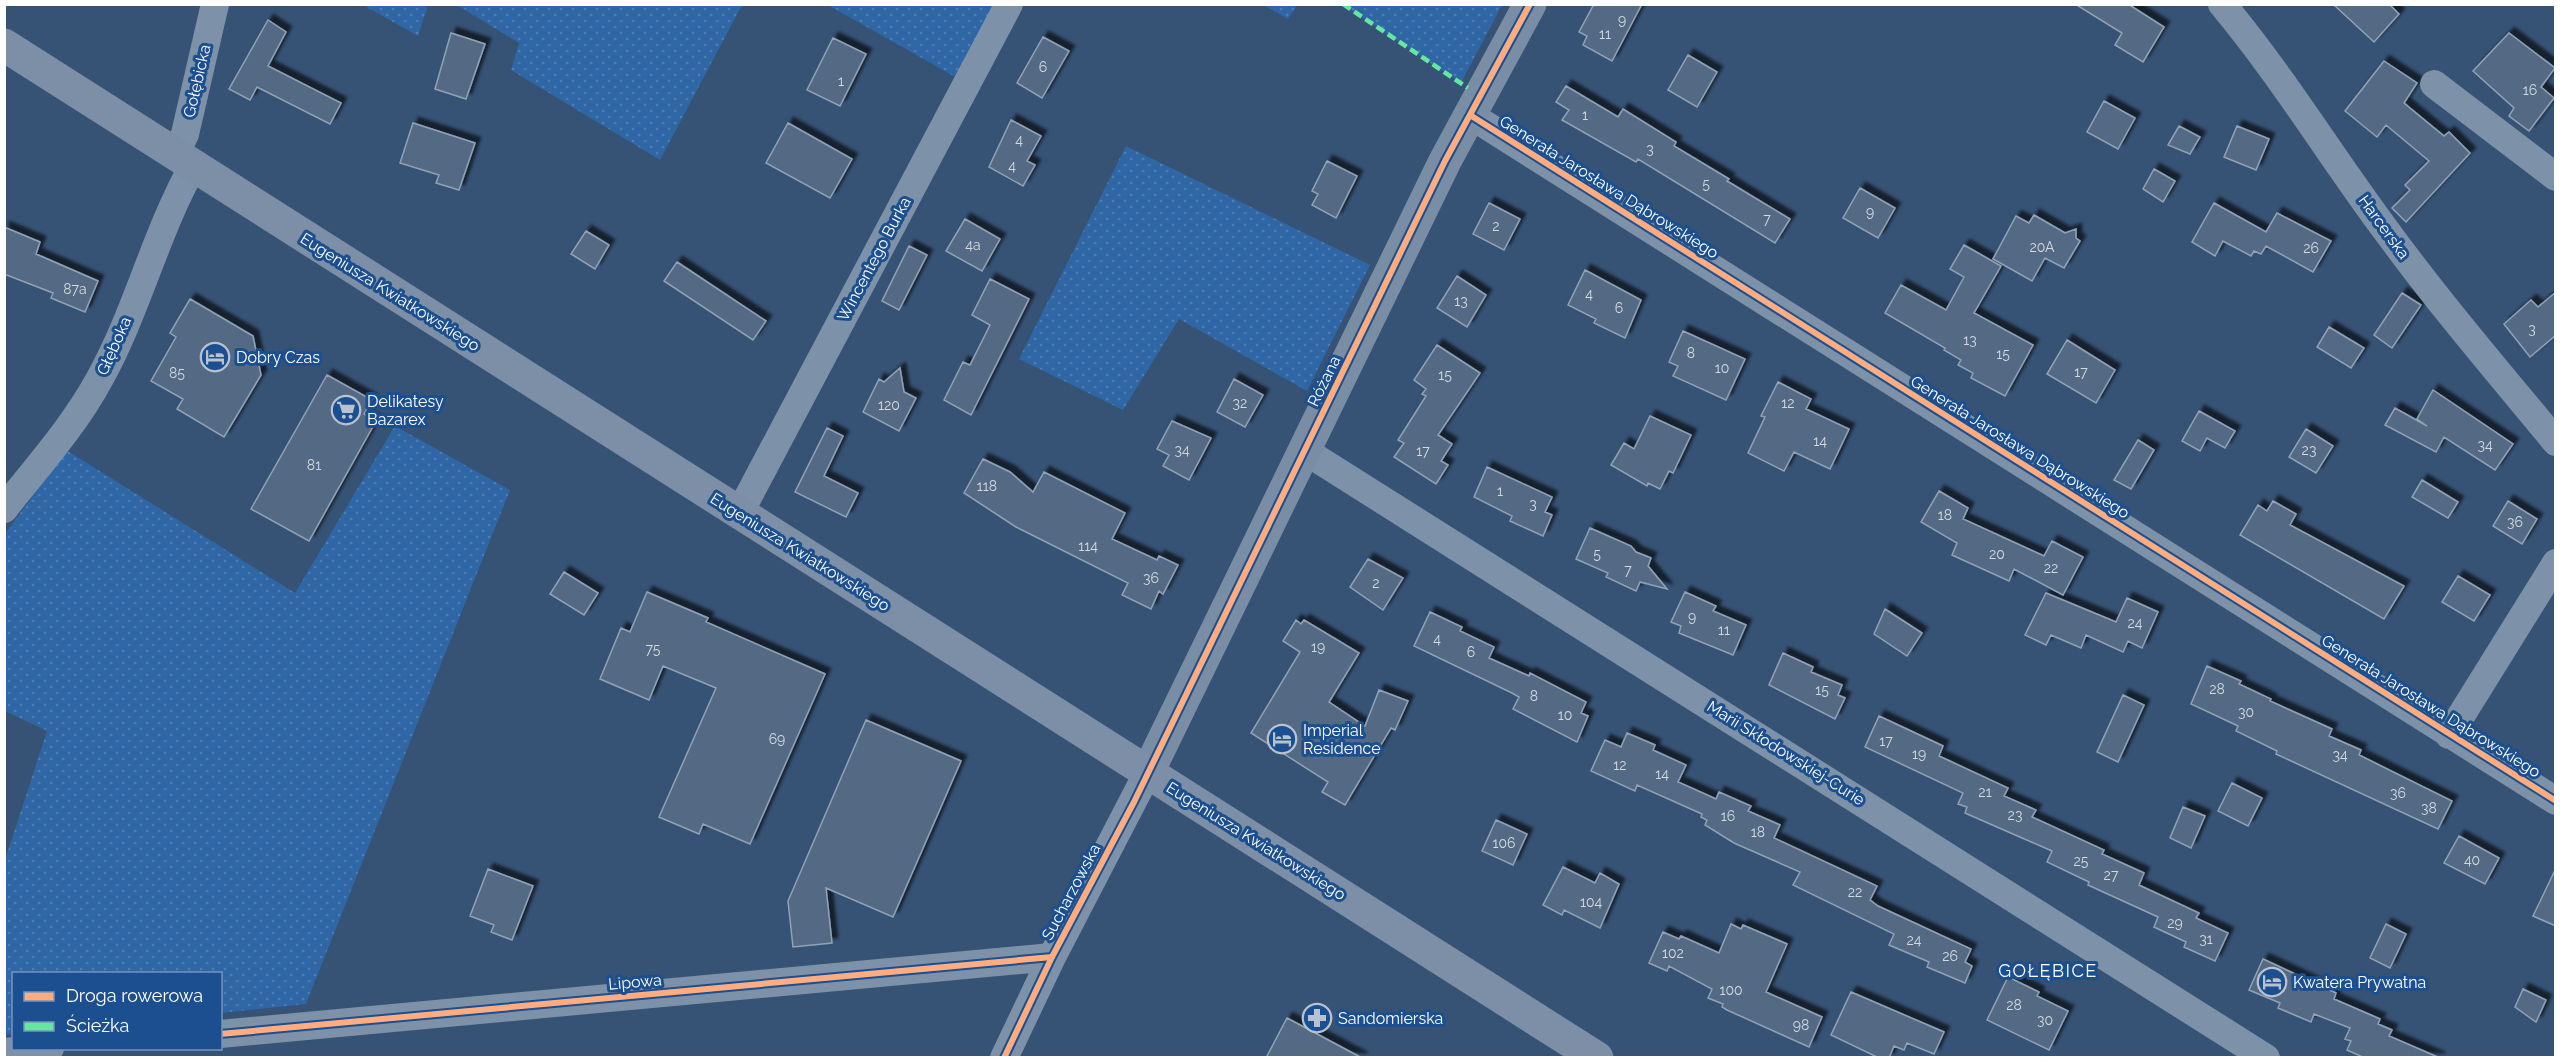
<svg xmlns="http://www.w3.org/2000/svg" width="2560" height="1062" viewBox="0 0 2560 1062" font-family="Raleway,sans-serif">
<style>
.green{fill:url(#green-dots)}
.building{fill:#526984;stroke:#92a2b6;stroke-width:1.5;filter:url(#shadow)}
.lines{fill:none;stroke-linecap:round;stroke-linejoin:round}
.street{stroke:#7d92a8;stroke-width:28}
.secondary{stroke:#798da4;stroke-width:33}
.primary{stroke:#7d8ea7;stroke-width:33}
.quiet{stroke:#66e7a1;stroke-width:4.5;stroke-dasharray:9 4.5;stroke-linecap:butt}
.cycleway-casing{stroke:#1b4f8f;stroke-width:10}
.cycleway{stroke:#ffac80;stroke-width:6}
.labels{text-anchor:middle;dominant-baseline:central;stroke-width:6;stroke-linejoin:round;paint-order:stroke}
.number-label{font-size:14px;fill:#d4dae0}
.street-label{font-size:16px;fill:#fff;stroke:#1b4f8f}
.poi-label{font-size:16px;fill:#fff;stroke:#1b4f8f;text-anchor:start}
.neighbourhood-label{font-size:18px;letter-spacing:1.5px;fill:#fff;stroke:#1b4f8f}
</style>
<defs>
<pattern id="green-dots" width="8" height="8" patternUnits="userSpaceOnUse" patternTransform="scale(1.5)"><rect width="8" height="8" fill="#2f66a5"/><path d="M2 2h.1M6 6h.1" fill="none" stroke="#4e7db2" stroke-width="1.8" stroke-linecap="round"/></pattern>
<filter id="shadow"><feDropShadow dx="5.5" dy="-5.5" stdDeviation="1.5" flood-color="#0009"/></filter>
</defs>
<rect width="100%" height="100%" fill="#365274"/>
<path class="green" d="M363 5H428L418 36Z
M457 5 742 4V5L660 160 511 70 519 43Z
M828 5H997L957 78Z
M1264 5H1297L1288 19Z
M1343 5H1502L1461 83Z
M1126 146 1370 265 1307 391 1179 319 1123 410 1019 359Z
M395 426 510 490 306 1004 221 1013 220 974H14L13 1034 5 1035V860L47 731 5 711V534L66 450 295 593Z"/>
<path class="building" d="M1594 4H1642L1612 61 1583 45 1587 36 1579 32Z
M2075 4H2128L2164 27 2143 62 2115 45 2122 33Z
M2333 4H2389L2399 14 2374 42Z
M268 20 286 32 268 66 341 103 330 124 257 87 250 100 229 89Z
M451 33 485 44 466 99 435 89Z
M2509 33 2555 68 2541 87 2554 98 2529 131 2509 116 2514 108 2473 71Z
M1043 37 1069 51 1042 98 1017 83Z
M833 38 866 54 840 106 807 90Z
M1688 55 1717 72 1697 107 1668 90Z
M2384 61 2417 83 2404 103 2444 136 2449 132 2470 153 2406 222 2392 208 2410 190 2405 185 2429 161 2386 125 2377 137 2345 111Z
M1566 86 1618 117 1623 109 1676 142 1674 146 1729 179 1727 181 1790 219 1775 243 1638 159 1636 162 1562 120 1569 110 1556 102Z
M2104 101 2135 118 2118 149 2087 132Z
M1011 120 1041 136 1027 161 1035 165 1023 186 989 167Z
M413 123 475 143 459 190 436 183 439 175 400 163Z
M788 123 852 159 830 198 766 163Z
M2179 126 2200 137 2190 154 2168 145Z
M2237 126 2269 139 2256 170 2224 157Z
M1327 161 1357 176 1336 218 1312 205 1318 194 1312 191Z
M2154 169 2175 181 2163 202 2143 189Z
M1860 188 1895 208 1878 238 1843 218Z
M1489 203 1520 219 1504 250 1473 234Z
M2214 203 2266 232 2277 213 2331 241 2313 272 2266 246 2261 254 2254 251 2251 256 2223 241 2215 256 2192 242Z
M2034 215 2065 233 2076 229V238L2080 241 2064 268 2045 258 2032 281 1993 259 2016 216 2029 223Z
M965 219 1000 239 982 271 946 251Z
M4 227 40 242 36 254 98 281 85 312 51 298 53 293 4 274Z
M586 231 609 245 595 269 571 254Z
M1964 245 2001 266 1974 313 2033 345 2005 396 1971 378 1973 373 1958 365 1961 360 1944 350 1945 348 1885 313 1901 285 1946 310 1964 277 1950 269Z
M909 246 927 255 899 310 882 301Z
M677 262 766 321 753 340 664 281Z
M1585 270 1641 300 1625 338 1594 323 1596 319 1568 305Z
M1457 276 1486 295 1467 327 1437 308Z
M990 279 1029 299 971 415 944 400 963 362 970 365 990 325 972 315Z
M2556 292V335L2530 357 2504 324 2531 300 2538 307Z
M2402 293 2421 305 2392 348 2374 335Z
M190 299 253 336 261 375 224 437 177 409 183 399 151 381 176 337 170 333Z
M2329 327 2364 348 2351 368 2317 347Z
M1683 331 1745 359 1726 400 1673 376 1678 366 1669 362Z
M2067 340 2115 370 2096 403 2047 374Z
M1437 345 1480 373 1438 435 1452 444 1441 461 1448 465 1436 484 1394 457 1404 443 1398 440 1426 396 1422 394 1426 389 1414 380Z
M900 368 904 392 916 398 899 431 863 412 879 379 884 382Z
M327 375 372 400 364 414 376 421 309 541 251 509Z
M1234 379 1263 395 1245 427 1217 412Z
M1778 382 1811 399 1806 409 1849 429 1830 469 1794 452 1784 471 1748 453 1765 417 1761 416Z
M2433 390 2513 444 2495 470 2444 437 2436 452 2385 425 2395 408 2427 426 2417 419Z
M2199 411 2235 431 2225 448 2207 438 2200 451 2182 441Z
M1650 416 1691 435 1673 473 1669 471 1660 489 1648 483 1647 486 1611 465 1624 443 1634 449Z
M1172 421 1211 438 1189 480 1163 466 1169 455 1157 449Z
M827 428 843 436 824 476 858 493 846 517 795 492Z
M2306 429 2333 446 2316 473 2289 457Z
M2138 440 2154 450 2131 489 2114 480Z
M983 459 1010 472 1033 492 1044 472 1125 513 1112 539 1157 560 1159 556 1178 565 1163 594 1159 591 1151 609 1122 595 1128 583 1016 527 964 493Z
M1487 467 1552 497 1545 512 1552 515 1543 536 1510 521 1512 516 1474 497Z
M2422 480 2458 502 2448 518 2412 497Z
M1939 491 1968 508 1963 519 2044 556 2052 541 2083 557 2063 595 2014 569 2009 581 1952 555 1957 543 1921 522Z
M2273 501 2296 514 2290 525 2404 586 2384 619 2240 535 2258 505 2267 511Z
M2508 501 2537 519 2522 544 2493 526Z
M1590 528 1631 546 1636 552 1651 558 1648 566 1667 589 1640 582 1636 591 1606 577 1608 573 1576 559Z
M1368 559 1403 578 1383 610 1350 587Z
M564 572 598 593 584 615 550 594Z
M2458 576 2490 595 2474 621 2442 602Z
M647 592 708 618 706 622 825 674 750 844 703 824 699 834 659 817 716 688 663 666 649 700 600 679 621 628 630 632Z
M1685 592 1716 606 1713 611 1746 625 1733 655 1679 633 1681 626 1671 622Z
M2046 593 2116 622 2127 598 2158 612 2142 648 2128 641 2123 652 2086 635 2081 648 2051 635 2046 645 2025 635Z
M1885 609 1922 633 1907 656 1874 634Z
M1430 612 1462 627 1460 631 1494 647 1489 658 1529 676 1530 673 1586 702 1581 713 1588 716 1577 742 1513 709 1519 697 1512 693 1414 646Z
M1296 620 1301 624 1304 620 1359 653 1329 702 1365 726 1379 690 1408 701 1395 730 1391 728 1345 805 1322 792 1328 782 1251 733 1300 652 1283 641Z
M1783 653 1813 667 1811 672 1842 685 1838 695 1845 698 1835 719 1769 685Z
M2207 666 2241 681 2239 684 2271 699 2270 701 2332 729 2329 736 2361 750 2359 755 2452 801 2438 829 2276 754 2277 751 2236 731 2238 726 2191 704Z
M2123 695 2144 705 2118 762 2097 752Z
M1879 716 1943 746 1939 756 2008 788 2004 796 2036 810 2032 817 2104 850 2102 854 2144 873 2139 885 2199 913 2196 918 2228 933 2215 961 2184 947 2186 942 2154 927 2158 917 2088 885 2089 882 2047 862 2052 851 1965 813 1967 807 1958 804 1963 793 1865 747Z
M866 720 961 761 893 917 826 888 832 943 793 947 788 901Z
M1627 733 1655 745 1653 750 1686 765 1678 782 1716 799 1719 792 1751 806 1748 811 1780 825 1774 838 1877 886 1870 900 1878 906 1971 949 1965 962 1972 966 1965 983 1927 967 1929 962 1889 945 1894 934 1793 885 1800 872 1734 843 1705 825 1707 820 1701 817 1702 814 1637 785 1635 791 1591 771 1605 740 1621 747Z
M2232 783 2262 798 2248 826 2218 811Z
M2183 807 2205 816 2191 848 2170 838Z
M1496 820 1527 834 1513 865 1482 851Z
M2459 836 2499 858 2485 884 2444 863Z
M1563 867 1595 883 1600 873 1619 884 1600 928 1564 910 1562 915 1543 905Z
M2556 868V926L2533 916Z
M488 869 533 886 512 940 491 932 494 925 470 916Z
M1731 924 1741 929 1743 925 1787 944 1766 992 1822 1017 1809 1047 1727 1010 1722 1007 1723 1004 1708 998 1712 989 1669 966 1667 971 1649 963 1663 932 1679 939 1681 936 1719 953Z
M2386 924 2406 934 2390 968 2370 958Z
M2263 959 2336 993 2334 999 2380 1019 2378 1024 2392 1030 2389 1036 2440 1058H2365L2347 1050 2351 1041 2345 1039 2350 1028 2314 1014 2311 1022 2278 1008 2280 1003 2249 990Z
M2008 977 2039 992 2037 996 2068 1011 2049 1050 1987 1020Z
M2523 989 2546 1000 2536 1022 2515 1007Z
M1851 992 1944 1032 1934 1054 1907 1043 1904 1050 1894 1046 1889 1058H1879L1831 1035Z
M1287 1018 1362 1058H1266Z"/>
<g class="lines">
<path class="street" d="M2222 4C2282 76 2330 155 2385 229 2439 303 2498 372 2556 442
M2434 84 2556 177
M1470 115 2556 801
M175 155 185 134 215 4
M1305 451 2266 1058
M4 509C37 467 74 426 99 380 137 312 155 234 193 166
M739 514 1009 4
M2449 735 2556 563
M220 1034 1052 957
M4 1052 50 1048
M1004 1058 1052 957 1148 772"/>
<path class="secondary" d="M1148 772 1445 161 1530 4"/>
<path class="primary" d="M4 45 1597 1058"/>
<path class="quiet" d="M1343 4 1468 88"/>
<g class="cycleway-casing">
<path id="cycleway" d="M1470 115 2556 801
M220 1034 1052 957
M1004 1058 1052 957 1134 802 1445 161 1530 4"/>
</g>
<use href="#cycleway" class="cycleway"/>
</g>
<defs>
<g id="hotel-ring" transform="scale(1.5)"><circle r="9.5" fill="#1b4f8f" stroke="#b9c2ce" stroke-width="1.5"/><path d="M-6-4.5h1.5V1H6V5H4.5V3h-9V5H-6ZM-4 0a1.8 1.8 0 1 1 3.6 0ZM.5 0V-2.5h3Q6-2.5 6 0Z" fill="#b9c2ce"/></g>
<g id="supermarket-ring" transform="scale(1.5)"><circle r="9.5" fill="#1b4f8f" stroke="#b9c2ce" stroke-width="1.5"/><path d="M-6-5.5h2.5l.6 2H6L4.5 2H-2.5L-4.4-4H-6ZM-1.5 3.2a1.3 1.3 0 1 0 .1 0ZM3 3.2a1.3 1.3 0 1 0 .1 0Z" fill="#b9c2ce"/></g>
<g id="pharmacy-ring" transform="scale(1.5)"><circle r="9.5" fill="#1b4f8f" stroke="#b9c2ce" stroke-width="1.5"/><path d="M-2-6h4v4h4v4h-4v4h-4v-4h-4v-4h4Z" fill="#b9c2ce"/></g>
</defs>
<g fill-rule="evenodd">
<use href="#hotel-ring" x="215" y="357"/>
<use href="#supermarket-ring" x="346" y="410"/>
<use href="#hotel-ring" x="1282" y="739"/>
<use href="#hotel-ring" x="2272" y="982"/>
<use href="#pharmacy-ring" x="1317" y="1018"/>
</g>
<g class="labels">
<g class="number-label">
<text x="1622" y="20">9</text>
<text x="1605" y="34">11</text>
<text x="1043" y="67">6</text>
<text x="841" y="81">1</text>
<text x="2530" y="90">16</text>
<text x="1585" y="115">1</text>
<text x="1019" y="140">4</text>
<text x="1650" y="149">3</text>
<text x="1012" y="166">4</text>
<text x="1706" y="184">5</text>
<text x="1870" y="212">9</text>
<text x="1767" y="219">7</text>
<text x="1496" y="226">2</text>
<text x="973" y="245">4a</text>
<text x="2042" y="247">20A</text>
<text x="2311" y="248">26</text>
<text x="75" y="289">87a</text>
<text x="1589" y="294">4</text>
<text x="1461" y="301">13</text>
<text x="1619" y="308">6</text>
<text x="2532" y="329">3</text>
<text x="1970" y="340">13</text>
<text x="1691" y="353">8</text>
<text x="2003" y="354">15</text>
<text x="1722" y="368">10</text>
<text x="2081" y="372">17</text>
<text x="177" y="373">85</text>
<text x="1445" y="375">15</text>
<text x="1240" y="403">32</text>
<text x="1788" y="403">12</text>
<text x="889" y="405">120</text>
<text x="1820" y="441">14</text>
<text x="2485" y="445">34</text>
<text x="1182" y="450">34</text>
<text x="2309" y="450">23</text>
<text x="1423" y="451">17</text>
<text x="314" y="465">81</text>
<text x="987" y="486">118</text>
<text x="1500" y="491">1</text>
<text x="1533" y="504">3</text>
<text x="1945" y="515">18</text>
<text x="2515" y="522">36</text>
<text x="1088" y="546">114</text>
<text x="1597" y="554">5</text>
<text x="1997" y="554">20</text>
<text x="2051" y="568">22</text>
<text x="1628" y="570">7</text>
<text x="1151" y="578">36</text>
<text x="1376" y="583">2</text>
<text x="1692" y="617">9</text>
<text x="2135" y="623">24</text>
<text x="1724" y="630">11</text>
<text x="1437" y="639">4</text>
<text x="1318" y="647">19</text>
<text x="653" y="649">75</text>
<text x="1471" y="652">6</text>
<text x="2217" y="689">28</text>
<text x="1822" y="690">15</text>
<text x="1534" y="696">8</text>
<text x="2246" y="712">30</text>
<text x="1565" y="715">10</text>
<text x="777" y="739">69</text>
<text x="1886" y="741">17</text>
<text x="1919" y="754">19</text>
<text x="2340" y="755">34</text>
<text x="1620" y="765">12</text>
<text x="1662" y="774">14</text>
<text x="1985" y="792">21</text>
<text x="2398" y="793">36</text>
<text x="2429" y="808">38</text>
<text x="2015" y="815">23</text>
<text x="1728" y="816">16</text>
<text x="1758" y="832">18</text>
<text x="1504" y="843">106</text>
<text x="2472" y="860">40</text>
<text x="2081" y="861">25</text>
<text x="2111" y="875">27</text>
<text x="1855" y="892">22</text>
<text x="1591" y="902">104</text>
<text x="2175" y="923">29</text>
<text x="2206" y="939">31</text>
<text x="1914" y="940">24</text>
<text x="1673" y="953">102</text>
<text x="1950" y="956">26</text>
<text x="1731" y="990">100</text>
<text x="2014" y="1005">28</text>
<text x="2045" y="1020">30</text>
<text x="1801" y="1025">98</text>
</g>
<g class="street-label">
<text transform="translate(197 81) rotate(-77)">Gołębicka</text>
<text transform="translate(1609 187) rotate(32)">Generała Jarosława Dąbrowskiego</text>
<text transform="translate(2384 227) rotate(54)">Harcerska</text>
<text transform="translate(874 259) rotate(-62)">Wincentego Burka</text>
<text transform="translate(390 292) rotate(32)">Eugeniusza Kwiatkowskiego</text>
<text transform="translate(114 346) rotate(-66)">Głęboka</text>
<text transform="translate(1324 381) rotate(-64)">Różana</text>
<text transform="translate(2020 447) rotate(32)">Generała Jarosława Dąbrowskiego</text>
<text transform="translate(800 552) rotate(32)">Eugeniusza Kwiatkowskiego</text>
<text transform="translate(2431 706) rotate(32)">Generała Jarosława Dąbrowskiego</text>
<text transform="translate(1786 753) rotate(32)">Marii Skłodowskiej-Curie</text>
<text transform="translate(1256 841) rotate(32)">Eugeniusza Kwiatkowskiego</text>
<text transform="translate(1071 892) rotate(-62)">Sucharzowska</text>
<text transform="translate(635 982) rotate(-5)">Lipowa</text>
</g>
<g class="poi-label">
<text x="236" y="357">Dobry Czas</text>
<text x="367" y="401">Delikatesy<tspan x="367" dy="18">Bazarex</tspan></text>
<text x="1303" y="730">Imperial<tspan x="1303" dy="18">Residence</tspan></text>
<text x="2293" y="982">Kwatera Prywatna</text>
<text x="1338" y="1018">Sandomierska</text>
</g>
<g class="neighbourhood-label">
<text x="2048" y="970">GOŁĘBICE</text>
</g>
</g>
<rect width="2560" height="1062" fill="none" stroke="#ffffff" stroke-width="12"/>
<rect x="12" y="972" width="210" height="78" fill="#1b4f8f" stroke="#7695bc" stroke-width="1.5"/>
<rect x="24" y="992" width="30" height="9" fill="#ffac80" stroke="#7695bc" stroke-width="1.5"/>
<text x="66" y="1002" font-size="18" fill="#ffffff">Droga rowerowa</text>
<rect x="24" y="1022" width="30" height="9" fill="#66e7a1" stroke="#7695bc" stroke-width="1.5"/>
<text x="66" y="1032" font-size="18" fill="#ffffff">Ścieżka</text>
</svg>
